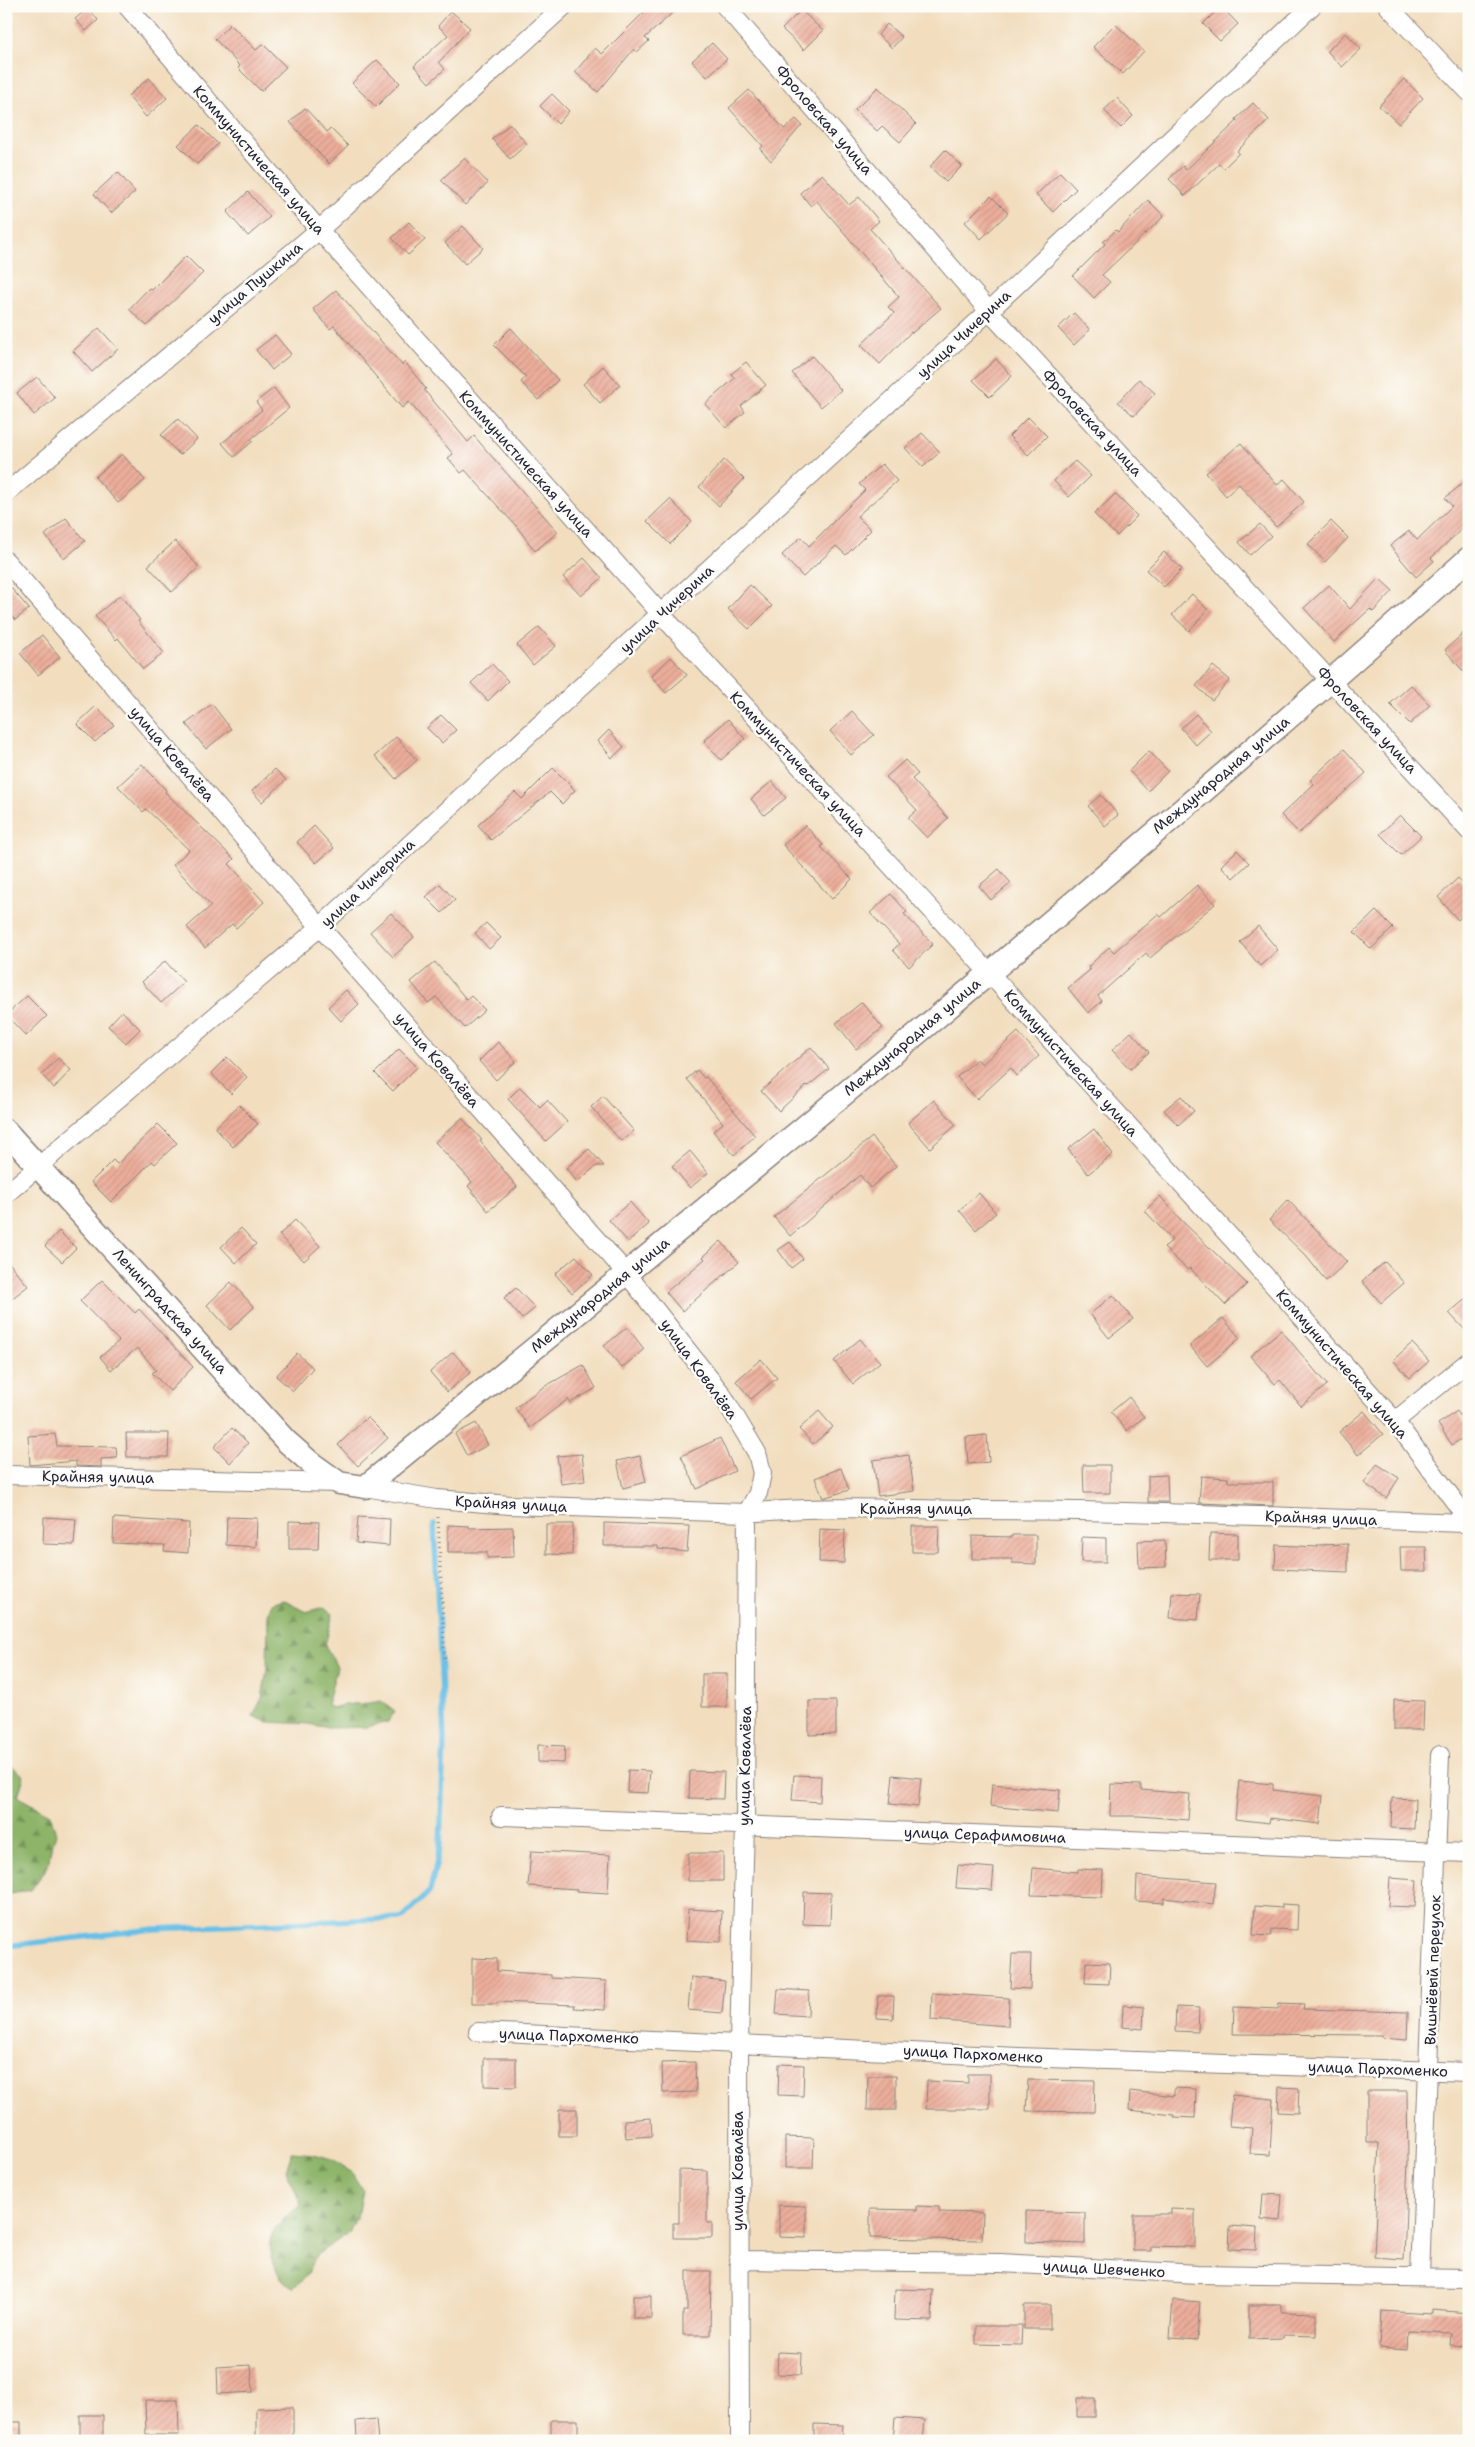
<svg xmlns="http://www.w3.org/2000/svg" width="1475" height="2447" viewBox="0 0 1475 2447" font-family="'Shantell Sans',sans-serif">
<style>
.forest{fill:url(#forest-firs);stroke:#586b52}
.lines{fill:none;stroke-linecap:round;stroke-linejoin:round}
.stream{stroke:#69c0e6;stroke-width:5.5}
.building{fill:url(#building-hatch)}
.minor-casing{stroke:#8a807d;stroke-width:20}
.tertiary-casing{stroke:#8a807d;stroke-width:25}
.path{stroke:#8a807d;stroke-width:3;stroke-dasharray:1 4;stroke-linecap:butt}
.minor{stroke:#fff;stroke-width:18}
.tertiary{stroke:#fff;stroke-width:22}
.labels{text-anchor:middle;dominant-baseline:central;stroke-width:5;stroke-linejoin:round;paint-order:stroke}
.street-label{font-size:15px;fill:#22223b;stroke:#fdfcf7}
</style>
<defs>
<pattern id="forest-firs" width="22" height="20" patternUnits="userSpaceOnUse" patternTransform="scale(1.25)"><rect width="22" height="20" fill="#8db469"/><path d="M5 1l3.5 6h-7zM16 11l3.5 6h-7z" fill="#739258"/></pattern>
<pattern id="building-hatch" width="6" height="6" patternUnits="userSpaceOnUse" patternTransform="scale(1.25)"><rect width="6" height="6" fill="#ecae9b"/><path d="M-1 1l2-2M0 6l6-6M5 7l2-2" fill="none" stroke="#ca9586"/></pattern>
</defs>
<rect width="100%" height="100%" fill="#fdfcf7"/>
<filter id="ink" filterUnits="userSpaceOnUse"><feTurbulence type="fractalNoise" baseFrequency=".02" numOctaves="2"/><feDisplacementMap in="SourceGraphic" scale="10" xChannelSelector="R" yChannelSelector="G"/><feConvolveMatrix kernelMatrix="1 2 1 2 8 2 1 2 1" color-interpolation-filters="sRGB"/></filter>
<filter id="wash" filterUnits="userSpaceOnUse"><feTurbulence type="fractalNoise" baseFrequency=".0096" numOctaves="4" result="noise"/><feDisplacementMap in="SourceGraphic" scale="20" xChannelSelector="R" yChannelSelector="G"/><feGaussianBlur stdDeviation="1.12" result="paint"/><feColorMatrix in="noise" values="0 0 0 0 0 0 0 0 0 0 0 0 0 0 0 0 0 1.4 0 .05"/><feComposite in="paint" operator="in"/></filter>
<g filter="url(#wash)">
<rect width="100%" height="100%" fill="#f2debf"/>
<path class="forest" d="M283 1600 306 1612 324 1607 333 1614 325 1645 337 1667 327 1705 332 1708C350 1702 364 1705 381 1701L395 1711 388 1722 367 1727 329 1728 309 1724 267 1722 253 1716 262 1698 267 1670 268 1616 271 1604Z
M6 1761 24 1776 18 1797 50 1814 56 1834 51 1848 48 1866 31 1890 6 1895Z
M292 2152 314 2154 335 2160 352 2173 363 2191 359 2211 349 2233 316 2255 308 2274 293 2288C277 2280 263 2249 273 2232 277 2224 294 2211 301 2204L286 2170Z"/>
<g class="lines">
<path class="stream" d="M6 1946 154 1929 402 1918 430 1891 440 1847 444 1739 434 1524"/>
</g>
<g id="blocks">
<path class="building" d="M650 6H680L645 38 649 41 637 52 634 49 598 92 575 72 595 48 602 54Z
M1221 6 1238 24 1220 41 1203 24Z
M88 8 98 20 86 31 75 19Z
M801 10 823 31 804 50 782 29Z
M451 11 470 28 439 62 445 69 429 83 414 66 448 35 438 26Z
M230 24 256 50 263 44 286 67 261 91 238 68 240 66 215 39Z
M887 24 902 37 892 48 878 35Z
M1115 24 1144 51 1123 74 1093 47Z
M1346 33 1361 49 1342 67 1327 51Z
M712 43 727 59 707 77 692 61Z
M377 60 400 83 376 107 352 83Z
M149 78 167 98 146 117 128 96Z
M1404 79 1423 98 1399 124 1379 106Z
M878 87 916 124 900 142 882 126 877 131 855 110Z
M749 90 784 129 796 119 802 125 771 161 760 149 763 146 729 108Z
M552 94 569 111 558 124 540 106Z
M1117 98 1133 116 1121 128 1104 110Z
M1253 103 1269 120 1237 151 1239 153 1224 168 1219 164 1185 196 1169 179 1183 166 1186 170 1237 121 1236 119Z
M305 108 327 132 330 128 348 146 329 164 290 122Z
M510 124 527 144 510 159 492 139Z
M199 125 218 144 197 164 178 145Z
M945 150 962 166 946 182 930 167Z
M464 158 488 183 465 205 441 180Z
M118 172 135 192 111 213 94 194Z
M1060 172 1076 189 1053 212 1036 195Z
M822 174 849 205 859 197 879 221 870 229 941 308 912 333 911 332 880 364 861 345 894 313 888 307 899 297 817 201 811 206 800 193Z
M248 192 270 217 248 236 227 212Z
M991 196 1008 213 981 239 965 222Z
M1148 200 1164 216 1102 275 1110 282 1094 298 1073 276 1105 244 1103 242 1116 230 1118 232Z
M409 222 425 240 408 255 392 238Z
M463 226 483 248 465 264 445 243Z
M186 256 203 273 147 326 129 309 149 288 152 290Z
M336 290 402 365 405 362 426 389 424 390 468 442 474 436 558 532 535 551 517 527 465 470 461 473 448 458 453 454 409 402 402 408 334 326 330 329 313 309Z
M1074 313 1090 330 1074 345 1058 328Z
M99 328 118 349 92 372 73 351Z
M511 328 558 380 538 400 521 382 526 377 494 345Z
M275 335 291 354 272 370 256 350Z
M812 356 841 390 821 407 792 373Z
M996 359 1012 376 990 397 973 380Z
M746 362 766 385 741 406 745 412 726 428 705 404 735 378 731 374Z
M603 366 620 385 600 403 583 384Z
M37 377 55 398 34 415 17 393Z
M1139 379 1155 393 1134 416 1118 402Z
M274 388 289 408 251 439 253 441 234 457 222 443 262 410 256 402Z
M1028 417 1047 436 1028 455 1009 436Z
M178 419 197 439 180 455 161 435Z
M922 433 940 452 923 467 905 448Z
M1241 443 1277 485 1284 479 1304 502 1276 527 1239 484 1226 496 1206 473Z
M122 454 145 480 118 503 95 477Z
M724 460 744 479 719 506 699 487Z
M1075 461 1091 476 1069 497 1054 481Z
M882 464 897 481 857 516 871 530 846 555 836 546 803 577 782 555 801 537 809 546 865 490 859 484Z
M1469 478V525L1467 524 1431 558 1434 561 1416 577 1390 546 1409 531 1417 540 1452 506 1445 498Z
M1115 494 1137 516 1117 536 1094 514Z
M670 499 692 522 670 544 647 521Z
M66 518 85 541 64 559 45 535Z
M1331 521 1348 538 1325 562 1308 544Z
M1260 524 1271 536 1250 555 1239 542Z
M175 541 199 567 172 592 148 566Z
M1164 552 1182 569 1164 587 1146 570Z
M584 558 602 578 581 596 563 577Z
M1379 578 1393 591 1373 612 1370 609 1334 642 1304 608 1329 585 1350 609Z
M6 582 29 609 15 620 6 610Z
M750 585 772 606 749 629 728 609Z
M1192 594 1208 610 1189 631 1172 615Z
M120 595 140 620 138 621 164 653 143 669 118 638 116 640 95 616Z
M539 627 556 646 533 665 517 645Z
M1469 628V678L1445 650Z
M42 635 60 657 38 675 20 653Z
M671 657 687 675 666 693 651 676Z
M492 664 508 681 488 701 471 683Z
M1213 666 1230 680 1212 700 1196 686Z
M1411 685 1430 705 1410 724 1390 704Z
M212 704 231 729 206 749 186 724Z
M96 706 114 725 95 742 77 724Z
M852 711 874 735 851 755 830 731Z
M1196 714 1211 731 1196 745 1181 728Z
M441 715 456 730 442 743 427 728Z
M728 719 745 739 721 760 704 741Z
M609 730 624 747 612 758 598 741Z
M396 737 417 760 396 779 375 756Z
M1344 749 1366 773 1299 833 1281 815 1314 784 1310 780Z
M1149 751 1168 771 1148 791 1129 771Z
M905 760 918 774 912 779 948 818 927 838 908 818 917 810 886 777Z
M142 764 166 790 165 792 234 859 229 864 264 902 236 928 232 924 205 948 187 927 211 906 173 865 189 850 146 809 143 812 118 786Z
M553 768 575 790 562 804 550 792 491 840 478 825 515 792 522 799Z
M275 769 286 780 262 802 252 791Z
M772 781 786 798 764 815 751 799Z
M1101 795 1118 815 1105 826 1088 806Z
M1400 815 1421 836 1401 855 1380 834Z
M805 825 823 845 821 847 852 879 832 899 783 845Z
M314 826 334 848 316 863 297 842Z
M1237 850 1249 863 1233 878 1221 866Z
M999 869 1011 883 991 900 979 886Z
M1458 878 1469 890V910L1458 920 1438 897Z
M440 884 455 900 442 913 426 897Z
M1197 885 1215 904 1150 958 1146 953 1098 996 1102 1001 1088 1013 1068 988 1090 970 1088 967 1109 947 1114 952 1158 914 1161 917Z
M891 894 907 912 904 914 933 944 909 967 893 950 899 944 870 913Z
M1376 911 1393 928 1371 949 1354 932Z
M391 913 414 937 393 957 370 932Z
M486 923 501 938 489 949 475 933Z
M1258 926 1278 950 1260 966 1240 942Z
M165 961 184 982 161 1003 142 982Z
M435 962 467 1000 471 996 485 1010 465 1028 436 997 428 1003 411 982Z
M346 990 359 1004 341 1021 328 1007Z
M27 996 47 1016 26 1036 6 1015Z
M862 1002 883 1028 856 1049 836 1023Z
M122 1011 140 1029 126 1043 108 1026Z
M1018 1032 1039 1056 1017 1076 1011 1068 977 1099 957 1077 977 1059 982 1064Z
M1131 1032 1149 1052 1130 1069 1112 1050Z
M498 1042 516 1061 496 1080 479 1061Z
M811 1047 829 1069 808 1086 807 1085 779 1111 761 1091Z
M399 1049 417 1067 393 1091 375 1073Z
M227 1057 247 1077 231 1094 211 1073Z
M58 1058 71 1070 54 1088 42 1075Z
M697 1070 704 1078 706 1077 755 1136 734 1155 713 1131 723 1123 687 1079Z
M520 1087 540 1107 547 1100 567 1122 546 1141 508 1099Z
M603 1096 634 1131 621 1141 591 1107Z
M1181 1096 1194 1111 1178 1125 1164 1110Z
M934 1100 956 1125 930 1148 908 1123Z
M239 1105 258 1124 233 1147 215 1128Z
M462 1118 482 1140 480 1141 517 1187 488 1211 468 1186 472 1182 435 1142Z
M158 1124 177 1143 155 1164 152 1161 111 1202 91 1182 113 1160 117 1164Z
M1094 1129 1113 1154 1088 1174 1068 1149Z
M872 1137 896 1166 870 1188 860 1175 790 1236 774 1217Z
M589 1149 604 1166H596L577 1182 566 1168Z
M690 1151 708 1173 690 1188 672 1166Z
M979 1193 996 1213 976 1230 959 1210Z
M1160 1196 1180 1219 1247 1284 1225 1305 1190 1268 1188 1270 1164 1248 1172 1240 1145 1211Z
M1288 1200 1347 1262 1326 1281 1306 1256 1269 1220Z
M630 1202 649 1224 628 1242 609 1220Z
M295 1220 320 1246 304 1261 279 1235Z
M241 1228 256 1244 236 1263 221 1247Z
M59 1231 76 1248 62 1262 45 1246Z
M721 1241 739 1262 682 1311 666 1292 705 1259 703 1257Z
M790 1242 803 1259 791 1268 778 1250Z
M576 1256 593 1275 572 1293 555 1274Z
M6 1259 28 1286 6 1303Z
M1385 1262 1404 1283 1381 1303 1362 1281Z
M102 1280 135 1313 139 1309 193 1367 170 1391 152 1373 156 1370 137 1348 111 1370 100 1357 119 1341 80 1301Z
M231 1282 254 1307 230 1330 207 1305Z
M516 1288 535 1308 522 1319 504 1298Z
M1113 1295 1133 1319 1109 1338 1090 1314Z
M1469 1296V1334L1449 1313Z
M1223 1318 1240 1338 1207 1366 1190 1346Z
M627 1327 644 1349 622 1368 604 1346Z
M1281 1330 1327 1385 1301 1406 1280 1380 1275 1384 1250 1356Z
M860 1339 880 1362 853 1384 834 1361Z
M1412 1343 1429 1361 1410 1378 1393 1360Z
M453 1352 471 1372 447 1392 430 1372Z
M297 1353 313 1368 293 1391 276 1376Z
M761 1359 777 1378 751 1399 736 1381Z
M583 1365 596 1388 570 1403 568 1399 530 1428 515 1408 542 1388Z
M1129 1397 1144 1417 1127 1431 1111 1412Z
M819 1411 833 1427 813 1444 799 1429Z
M1364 1411 1383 1434 1358 1455 1339 1432Z
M1457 1411 1469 1429V1434L1452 1445 1438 1424Z
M367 1417 388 1438 358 1466 338 1445Z
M476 1423 488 1445 467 1456 455 1434Z
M232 1428 248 1443 230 1463 214 1447Z
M126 1433H169L168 1457H127Z
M55 1434 57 1446 116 1447 117 1458 101 1459V1467L76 1466V1461L30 1465 28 1436Z
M987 1435 989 1462 968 1464 966 1437Z
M720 1438 735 1471 697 1489 681 1456Z
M582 1454 585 1481 561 1484 557 1456Z
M909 1455 914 1491 878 1496 873 1460Z
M640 1456 646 1482 623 1488 617 1461Z
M1377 1464 1399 1478 1386 1498 1364 1483Z
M1083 1465H1110V1493H1084Z
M841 1468 849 1490 823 1498 815 1478Z
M1167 1475 1168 1502H1148V1476Z
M1201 1476 1228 1478V1482H1273V1506L1199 1503Z
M44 1517 76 1519 74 1545 43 1544Z
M227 1517 257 1518 256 1547 226 1545Z
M358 1517 390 1519 389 1546 356 1543Z
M114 1518 189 1523 188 1553 164 1551 165 1545 113 1543Z
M289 1521 319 1522 318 1549H289Z
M604 1523 689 1526 687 1552 658 1549V1546H604Z
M546 1524H573L572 1555 546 1554Z
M448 1525 469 1526V1528L513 1527 514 1557 487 1558V1552H448Z
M912 1526H939L938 1552H912Z
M820 1529 845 1530 844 1563 819 1562Z
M1210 1533 1238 1534V1560H1209Z
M1012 1535H1036V1564L1012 1563V1559H972V1536L1012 1537Z
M1082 1537 1106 1538V1562H1081Z
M1165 1540 1166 1567 1139 1568 1138 1541Z
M1348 1544V1572L1275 1569 1276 1545 1318 1547V1545Z
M1400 1547H1426L1427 1571H1401Z
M1172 1593 1200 1594 1198 1620 1170 1618Z
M702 1674H727V1707H702Z
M1394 1700 1424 1701 1423 1730H1394Z
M809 1701H836V1734L809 1735Z
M538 1745 565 1746 564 1763 538 1762Z
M628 1770 650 1771 648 1793 627 1792Z
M690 1771 724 1772 723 1799 689 1798Z
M794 1775 821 1776 820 1802 792 1800Z
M893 1775 921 1778 918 1807 890 1804Z
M1239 1781 1273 1784V1790L1323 1796 1320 1824 1270 1818 1269 1823 1235 1819Z
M992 1784 1060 1790 1058 1813 990 1806Z
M1111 1784 1141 1785V1790L1190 1794 1188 1820 1140 1816H1110Z
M1392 1798 1415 1799 1414 1829 1391 1828Z
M531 1851 610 1855 608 1893 576 1891 577 1889 528 1886Z
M688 1853H723V1881H688Z
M958 1865 994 1868 992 1890 956 1888Z
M1033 1868 1078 1872V1869L1103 1870 1102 1897 1031 1895Z
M1137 1876 1216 1882 1213 1904 1164 1898V1903L1136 1901Z
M1390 1878 1417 1880 1415 1907 1388 1906Z
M804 1892 831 1893 830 1925 803 1924Z
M1282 1904 1298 1905 1297 1930 1272 1929 1271 1936 1253 1935 1255 1906 1282 1908Z
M688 1909 722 1911 721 1942 686 1940Z
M1012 1954H1031L1030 1989 1010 1988Z
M472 1958 497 1959V1971L551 1975V1978L606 1981 605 2010 574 2008 575 2005 497 2002V2004H472Z
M1086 1962 1110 1963 1109 1984 1085 1983Z
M691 1977 725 1981 722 2013 688 2010Z
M778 1989 809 1991 808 2016 776 2014Z
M932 1993 1009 1998 1008 2026 931 2020Z
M878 1996H894L893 2019 877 2018Z
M1279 2003 1304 2004 1303 2009 1408 2012 1407 2040 1382 2038V2035L1233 2034 1234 2007 1278 2009Z
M1123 2005 1144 2007 1143 2029 1122 2027Z
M1176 2007 1199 2008 1198 2032 1175 2031Z
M484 2058H516V2087L484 2086Z
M695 2062 696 2092 663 2093 662 2063Z
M779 2064 804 2065 803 2096 778 2095Z
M968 2074H990V2109H926L927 2081 968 2083Z
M868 2076H896V2110H867Z
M1028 2080 1095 2081 1094 2112 1026 2111Z
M1279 2087 1299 2088 1298 2113 1278 2112Z
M1174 2088 1196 2089 1195 2118 1174 2117V2115L1129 2110 1130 2091 1174 2096Z
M1367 2091H1407L1408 2160 1404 2259 1374 2257 1379 2143H1367Z
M1232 2095 1273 2099 1270 2155 1250 2154 1252 2128 1229 2126Z
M559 2109H577V2136H559Z
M651 2118 652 2136 626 2138 624 2120Z
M785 2137 814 2138 813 2168H785Z
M679 2170 707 2171V2223H712V2238H673V2223H679Z
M1263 2194 1282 2195 1280 2221 1261 2219Z
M779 2205 806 2206V2238L779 2237Z
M917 2206 939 2207V2212L983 2213 982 2240 870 2238V2209L917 2210Z
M1171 2209 1195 2210V2247L1151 2246V2251H1133V2214H1171Z
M1026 2211 1085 2213V2244L1026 2242Z
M1230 2226 1257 2228 1256 2250 1229 2249Z
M687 2271H711L710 2335H683V2311H687Z
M895 2289 933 2290 932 2321 894 2320Z
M633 2296H651V2318H633Z
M1173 2300 1200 2302 1197 2340 1170 2338Z
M1024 2305H1050V2329H1024Z
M1249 2305H1282V2312L1316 2313V2336L1283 2335V2338L1249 2339Z
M1432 2310 1469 2313V2346L1450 2345 1451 2333 1408 2331 1407 2350 1379 2348 1381 2311 1432 2314Z
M976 2326H1022L1021 2345 976 2344Z
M778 2352 802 2353 801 2375 777 2374Z
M251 2365 253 2392 218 2394 217 2367Z
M1077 2398H1095V2417H1077Z
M145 2400H178L179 2435H146Z
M293 2407V2441H256V2408Z
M80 2415H103V2441H80Z
M895 2418 925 2420 923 2441H893Z
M376 2419 378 2441H357L356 2421Z
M551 2420H578V2441H551Z
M6 2422H21V2441H6Z
M814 2424 843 2425 842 2441H814Z"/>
</g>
</g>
<g filter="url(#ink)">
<use href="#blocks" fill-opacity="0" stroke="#8a807d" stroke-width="1"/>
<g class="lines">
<g class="minor-casing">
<path id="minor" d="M127 6 319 230 661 614 1234 1241 1395 1421 1469 1521
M725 6 989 311 1469 831
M1388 6 1469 92
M6 493 319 230 564 6
M6 561 320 927 627 1274 721 1393 757 1453 762 1473 758 1493 747 1513 745 1825 739 2043 740 2441
M6 1194 320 927 989 311 1312 6
M1395 1421 1469 1361
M6 1475 339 1483
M365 1487 437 1499 510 1505 747 1513C821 1505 896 1509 970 1510 1136 1510 1303 1518 1469 1523
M501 1816 1469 1853
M478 2032 1018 2057 1469 2072
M738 2260 1000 2263 1198 2274 1469 2278
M1420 2276 1440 1755"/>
</g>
<g class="tertiary-casing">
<path id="tertiary" d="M6 1131 286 1441 311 1463 339 1483 365 1487C737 1183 1111 880 1469 558"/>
</g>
<path class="path" d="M438 1517 445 1662"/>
<use href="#minor" class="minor"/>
<use href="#tertiary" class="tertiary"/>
</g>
</g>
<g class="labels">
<g class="street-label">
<text transform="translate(824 120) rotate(49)">Фроловская улица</text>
<text transform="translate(259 160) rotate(49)">Коммунистическая улица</text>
<text transform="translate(255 283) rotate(-40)">улица Пушкина</text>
<text transform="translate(964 334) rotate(-43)">улица Чичерина</text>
<text transform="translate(1092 423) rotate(47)">Фроловская улица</text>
<text transform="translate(526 464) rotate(48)">Коммунистическая улица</text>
<text transform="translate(667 609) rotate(-43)">улица Чичерина</text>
<text transform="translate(1367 720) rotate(47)">Фроловская улица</text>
<text transform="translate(172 754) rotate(49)">улица Ковалёва</text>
<text transform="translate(798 764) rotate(47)">Коммунистическая улица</text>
<text transform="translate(1221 775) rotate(-40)">Международная улица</text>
<text transform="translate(368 883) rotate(-43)">улица Чичерина</text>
<text transform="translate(912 1037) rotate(-40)">Международная улица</text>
<text transform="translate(437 1060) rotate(49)">улица Ковалёва</text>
<text transform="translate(1071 1063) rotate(48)">Коммунистическая улица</text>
<text transform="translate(600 1295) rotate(-39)">Международная улица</text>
<text transform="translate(170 1311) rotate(48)">Ленинградская улица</text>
<text transform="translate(1342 1364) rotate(49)">Коммунистическая улица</text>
<text transform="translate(699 1369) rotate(54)">улица Ковалёва</text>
<text transform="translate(98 1477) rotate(1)">Крайняя улица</text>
<text transform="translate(511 1504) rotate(3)">Крайняя улица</text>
<text x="916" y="1509">Крайняя улица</text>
<text transform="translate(1321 1518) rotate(2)">Крайняя улица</text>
<text transform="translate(745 1766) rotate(-89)">улица Ковалёва</text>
<text transform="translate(985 1835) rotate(2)">улица Серафимовича</text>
<text transform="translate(1433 1970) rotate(-88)">Вишнёвый переулок</text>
<text transform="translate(569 2036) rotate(2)">улица Пархоменко</text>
<text transform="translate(973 2054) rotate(3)">улица Пархоменко</text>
<text transform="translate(1378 2069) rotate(2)">улица Пархоменко</text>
<text transform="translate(738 2171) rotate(-90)">улица Ковалёва</text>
<text transform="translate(1104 2269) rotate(3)">улица Шевченко</text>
</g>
</g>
<rect width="1475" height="2447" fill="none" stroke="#fdfcf7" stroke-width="25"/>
</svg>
